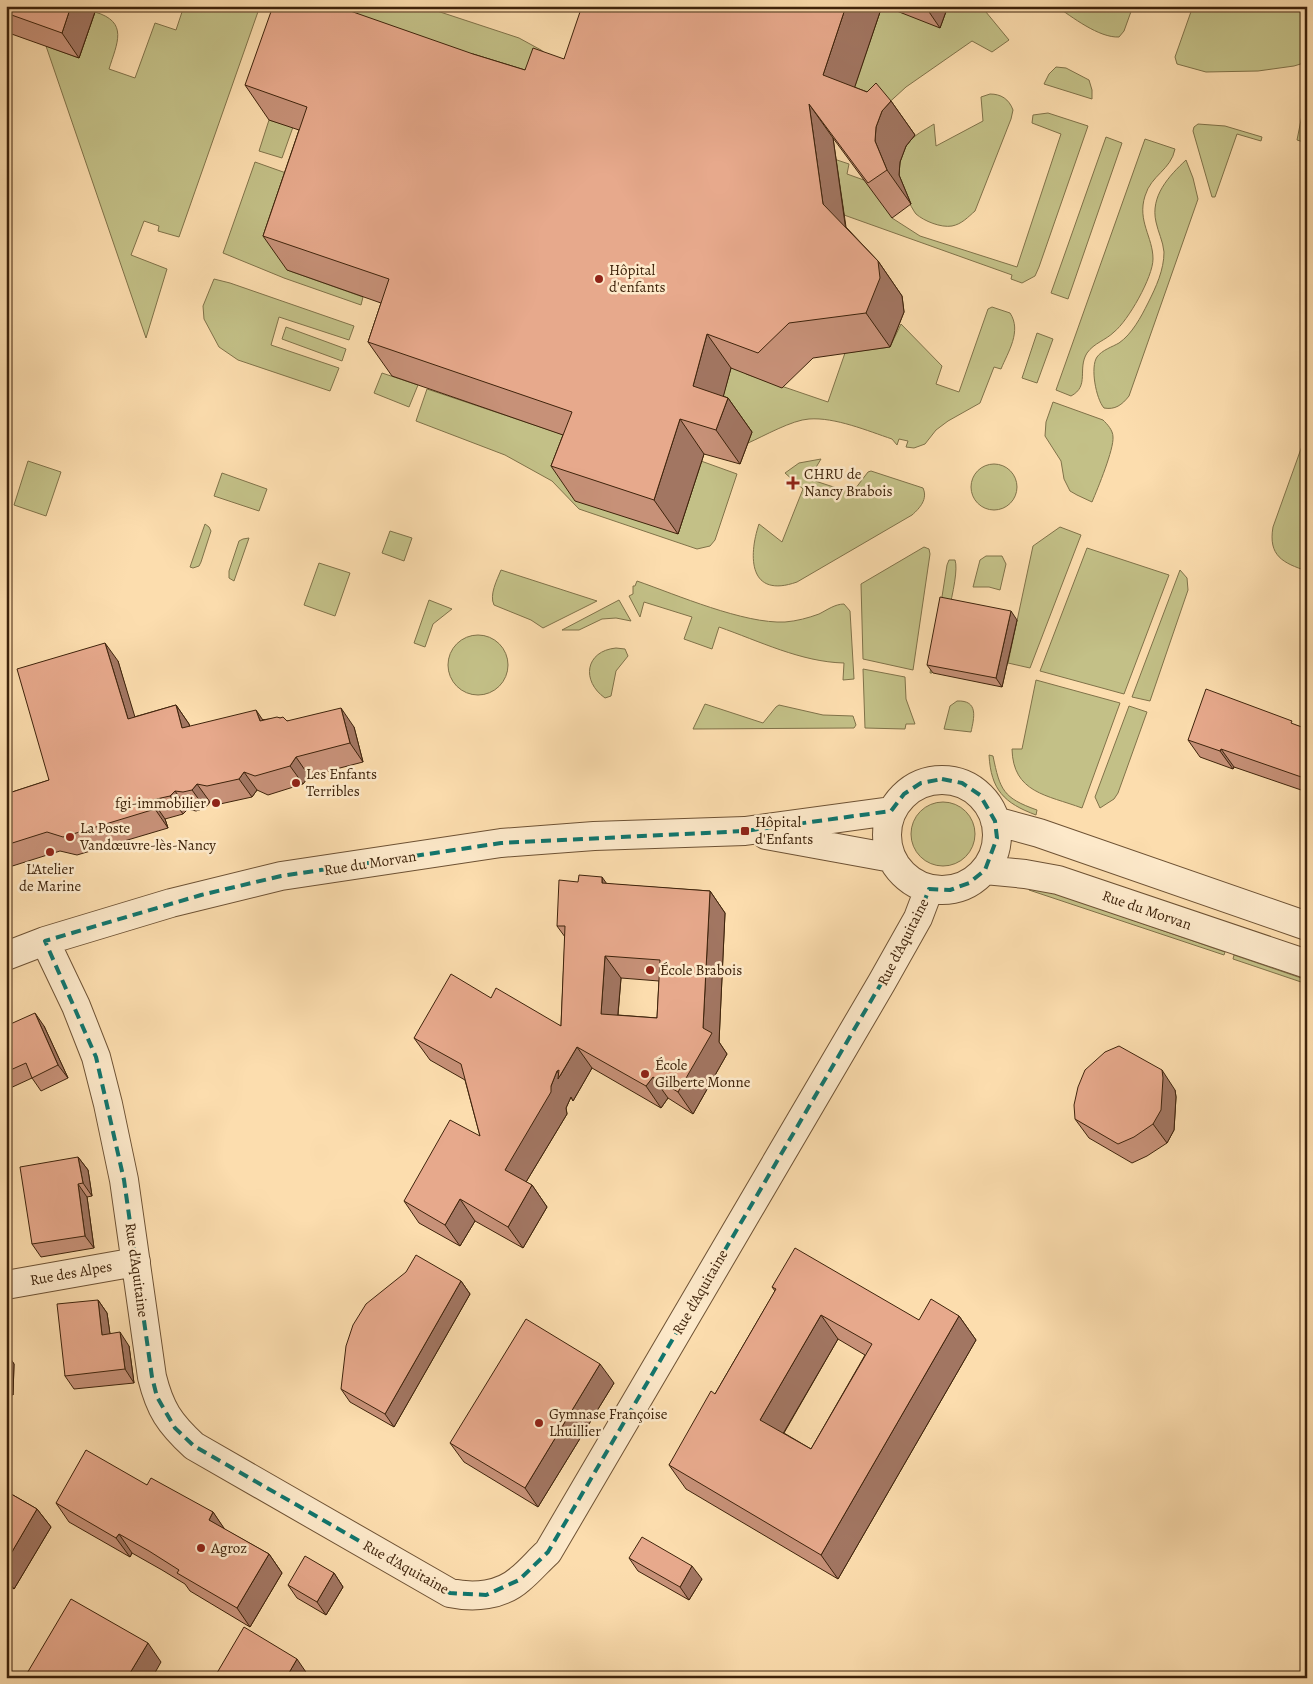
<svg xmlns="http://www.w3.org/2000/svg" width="1313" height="1684" viewBox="0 0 1313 1684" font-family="Alegreya,serif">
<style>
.green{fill:#c3c087;stroke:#807249}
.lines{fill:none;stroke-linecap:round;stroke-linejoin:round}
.minor-casing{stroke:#6e5234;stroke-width:30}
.minor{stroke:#fde9ca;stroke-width:28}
.wall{fill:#c79178;stroke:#3e230b;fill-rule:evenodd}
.shaded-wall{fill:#a27662;stroke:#3e230b}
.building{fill:#e7a98c;stroke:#3e230b;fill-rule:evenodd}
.marked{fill:none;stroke:#0f766e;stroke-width:4;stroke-dasharray:10 6;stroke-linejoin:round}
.poi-dot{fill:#8f2418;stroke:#fde9ca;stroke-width:2}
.labels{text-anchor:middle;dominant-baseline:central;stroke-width:5;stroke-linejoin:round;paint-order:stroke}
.poi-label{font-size:15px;fill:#3e230b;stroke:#fde9ca;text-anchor:start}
.street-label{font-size:15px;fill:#3e230b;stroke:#fde9ca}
</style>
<rect width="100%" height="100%" fill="#fcddae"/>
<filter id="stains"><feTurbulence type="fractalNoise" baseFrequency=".004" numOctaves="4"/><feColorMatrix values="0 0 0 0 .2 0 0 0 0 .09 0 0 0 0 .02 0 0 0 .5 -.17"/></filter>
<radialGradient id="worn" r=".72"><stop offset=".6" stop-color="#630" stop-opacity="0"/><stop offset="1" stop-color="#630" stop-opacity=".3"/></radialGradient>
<path class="green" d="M184 6H260L179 237 158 231 159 226 144 221 131 255 167 269 146 338 46 46 79 58 95 12C129 22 117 43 109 69L135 78 155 23 176 30Z
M311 6H422L519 38 541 50 549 56 557 83Z
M882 6H981L1009 40 992 52 972 41 906 87 883 108 847 110Z
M1056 6H1133L1124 31 1119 37C1099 38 1072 17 1056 6Z
M1193 6H1307V62L1294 66 1258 71 1206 72 1177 64 1175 57Z
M1056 67 1066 68 1089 80 1092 90V99L1044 84 1049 74Z
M990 94C1001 94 1009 99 1013 110L1011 119 975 211C968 217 962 224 952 226 941 228 924 221 916 214 911 208 899 182 899 175 898 166 902 152 907 145 913 135 925 130 934 124L936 146 983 121 981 97Z
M1307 109V143L1297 140 1303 110Z
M1048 113 1088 126 1039 267 1035 276 1022 283 1011 279 1012 275 844 215 841 195 831 158 849 164 847 174 875 184 892 218 920 236 1017 267 1061 134 1032 123 1033 115Z
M269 120 293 127 282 158 259 151Z
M1198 124 1225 126 1262 137 1261 141 1237 134 1215 197H1212L1193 131 1194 127Z
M1106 137 1122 143 1068 299 1051 293Z
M1145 139 1175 149C1171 170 1151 175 1145 196 1137 221 1153 237 1153 259 1153 277 1128 321 1114 332 1106 340 1094 343 1087 353 1077 369 1090 386 1071 396L1056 390Z
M1186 160 1193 178 1198 199 1129 396C1122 405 1115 410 1104 408 1096 399 1090 367 1097 357 1102 350 1112 347 1119 343 1132 334 1141 317 1148 303 1156 287 1164 270 1164 252 1163 241 1158 232 1156 222 1150 196 1169 176 1186 160Z
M255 162 317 184 287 270 363 297 361 305 284 278 223 253Z
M214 279 230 283 354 326 349 340 279 317 271 345 339 368 330 391 238 360 219 347 204 319 203 306Z
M728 287 746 374 828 402 845 353 890 347 901 324 942 366 936 384 959 392 988 309 992 307 1010 313C1022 331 1008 352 1001 369L994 367 980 403 948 421 936 430 925 444 914 448 906 447 908 441 899 439 897 445 892 439C868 431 835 417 809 419 792 420 764 436 748 443L717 420Z
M286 327 346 349 342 361 282 339Z
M1037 333 1053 339 1037 383 1022 378Z
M382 373 418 385 409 407 374 393Z
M427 389 597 446 678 534 701 461 737 474 715 540 710 546 697 549 579 509 552 481 505 455 416 421Z
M1053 402 1103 420C1107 424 1113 430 1113 437 1114 449 1098 488 1092 502L1077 495 1070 491 1064 479 1061 461 1045 436 1046 422Z
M1307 432V571C1283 563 1268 556 1273 527Z
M821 459 809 479 852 493 868 472 871 471 923 488C928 499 920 508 912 515L797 582C749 599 748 557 759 524L782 542 803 489 785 473 799 463Z
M28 461 61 472 46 516 14 505Z
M971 487a23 23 0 1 1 46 0a23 23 0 1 1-46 0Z
M222 473 267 489 259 511 214 496Z
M205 524 209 527 211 531 201 562 199 566 193 568 190 567Z
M1060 527 1081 535 1030 668 1008 663 1033 546Z
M390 531 412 538 404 561 382 553Z
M249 538 234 581 229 578V571L239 541 243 539Z
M924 547 929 549 930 554 913 670 863 659 861 584Z
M1087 548 1169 575 1124 694 1040 671Z
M986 556H1002L1006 564 1000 590 989 587H973L980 560Z
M949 560H955C961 577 937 652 932 673H930L947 565Z
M319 563 350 573 335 616 304 605Z
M501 570 597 601 543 628 531 620 494 605C489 595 497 580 501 570Z
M1180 570 1187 578 1188 590 1150 701 1132 697Z
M637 581C677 595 744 624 785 622 797 621 808 618 819 614 827 610 835 604 844 604L850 611 854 679 843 680 844 663C801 662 759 641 719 627L712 649 684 639 692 617 644 602 640 617 629 596 633 594V586H635Z
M429 600 452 609 433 624 425 647 414 643Z
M619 600 631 621 616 618 602 619 579 630H562Z
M448 665a30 30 0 1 1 60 0a30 30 0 1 1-60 0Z
M616 648 625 649 628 656 616 671 611 696 605 698C581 681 585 651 616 648Z
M863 669 905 677 906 699 915 724H906L905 729 865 728Z
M1036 680 1120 703 1082 808C1047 795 1013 793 1012 749H1022Z
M957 701C979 700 974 718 971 732L944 729 950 706Z
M705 704 763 723 776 707 779 705 823 715 853 716 856 725 854 728 693 729Z
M1129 706 1147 712 1118 793 1114 799 1100 808 1095 797Z
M989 755 993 756C1000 790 1003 798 1037 810L1036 815C1004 803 991 790 989 755Z
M911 834a32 32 0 1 1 64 0a32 32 0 1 1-64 0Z
M1031 885 1225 952 1224 955 1029 890Z
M1234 955 1307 980V984L1233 959Z"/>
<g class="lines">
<g class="minor-casing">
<path id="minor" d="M887 835a55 55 0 1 1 110 0a55 55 0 1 1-110 0Z
M995 821 1039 833 1307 926
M766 835 892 858
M985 870 1025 874 1058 880 1307 964
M45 941 76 1006 96 1057 108 1104 124 1180 152 1377C160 1409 169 1423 194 1446L450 1593C474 1598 501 1596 520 1579 530 1571 538 1561 548 1552L882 982 918 918 929 889
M6 956 45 941 171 903 281 876 501 843 594 836 745 831 891 811
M6 1285 136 1262"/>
</g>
<use href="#minor" class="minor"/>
</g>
<path class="wall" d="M6 6H97L79 58 6 32Z
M882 6 854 87 891 101 915 135 906 146 900 162 899 175 911 204 892 218 833 138 846 227 878 261 902 296 904 312 890 347 813 358 782 388 731 368 723 396 728 398 752 432 740 464 704 454 678 534 575 501 551 466 563 435 392 376 368 342 381 303 287 270 263 236 299 130 269 120 245 85 473 54 525 70 564 59Z
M884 6H948L940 28Z
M1017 620 1002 687 933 673 927 665Z
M118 661 134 717 176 705 189 724 190 727 280 718 287 721 354 727 363 762 309 776 303 784 268 795 257 790 252 797 220 804 210 802 205 808 196 811 188 809 183 814 165 819 168 828 77 855 60 851 6 868V794L49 780Z
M1295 725 1307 729V792L1234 767 1233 769 1200 757 1188 740Z
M607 884 710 891 725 913 719 1042 727 1054 693 1114 668 1098 661 1108 592 1068 573 1101 571 1097 566 1108 567 1114 526 1182 532 1185 547 1207 523 1248 475 1221 460 1246 419 1223 404 1201 480 1136 465 1080 430 1060 414 1038 491 998 561 1026 565 937 557 926ZM621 978 659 981 657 1018 618 1015Z
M6 1026H44L68 1078 41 1091 32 1078 6 1090Z
M1175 1090 1176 1097 1174 1130 1167 1143 1147 1156 1132 1163 1089 1138 1075 1119Z
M78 1157 88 1170 92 1196 87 1197 94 1248 41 1257 32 1244Z
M461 1281 470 1294 394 1427 350 1402 341 1389Z
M772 1287 919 1320 959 1316 976 1340 838 1579 686 1489 669 1465 715 1394 775 1291ZM838 1339 865 1355 811 1449 784 1433Z
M98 1300 107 1313 110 1334 129 1346 134 1383 74 1389 65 1376Z
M6 1346 8 1355 14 1364 13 1395 6 1394Z
M614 1383 538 1507 464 1462 450 1443Z
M147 1485 213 1512 224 1529 269 1554 282 1573 250 1627 190 1591 185 1584 162 1570 132 1553 130 1557 69 1522 56 1503Z
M6 1491 37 1509 51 1527 14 1589 11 1587 6 1594Z
M629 1558 702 1579 689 1600 638 1571Z
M334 1573 343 1587 326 1615 297 1598 288 1585Z"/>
<path class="shaded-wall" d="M71 6H97L79 58 62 33Z
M846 6H882L847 110 823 75Z
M925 6H948L940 28Z
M891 101 915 135 906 146 900 162 899 175 911 204 887 170 875 141 876 127 882 111Z
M809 104 833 138 847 238 823 204Z
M878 261 902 296 904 312 890 347 866 313Z
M707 334 731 368 717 420 693 386Z
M728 398 752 432 740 464 716 430Z
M680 419 704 454 678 534 654 500Z
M1011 611 1017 620 1002 687 996 678Z
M105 643 118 661 141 737 128 719Z
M176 705 189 724 195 747 182 728Z
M341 708 354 727 363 762 350 743Z
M256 710 269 729 260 721Z
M1221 749 1234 767 1233 769 1220 751Z
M296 757 309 776 303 784 290 766Z
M244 772 257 790 252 797 239 779Z
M197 784 210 802 205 808 192 790Z
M175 791 188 809 183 814 170 796Z
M152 800 165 819 168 828 155 809Z
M602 877 617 898 602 883Z
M710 891 725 913 719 1042 727 1054 693 1114 678 1092 703 1028Z
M605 956 621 978 616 1036 601 1014Z
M35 1013 44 1026 68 1078 58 1065Z
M577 1047 592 1068 573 1101 571 1097 566 1108 567 1114 520 1192 505 1170 551 1086 557 1071 560 1076Z
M1162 1070 1175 1090 1176 1097 1174 1130 1167 1143 1153 1124Z
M653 1077 668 1098 661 1108 646 1086Z
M78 1157 88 1170 92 1196 83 1183Z
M78 1184 87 1197 94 1248 85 1236Z
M532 1185 547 1207 523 1248 508 1227Z
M460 1199 475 1221 460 1246 445 1225Z
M461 1281 470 1294 394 1427 385 1414Z
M98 1300 107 1313 112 1348 102 1335Z
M821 1315 838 1339 777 1444 760 1420Z
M959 1316 976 1340 838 1579 821 1555Z
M120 1332 129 1346 134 1383 125 1369Z
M6 1346 8 1355 14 1364 13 1395 6 1386Z
M600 1364 614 1383 538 1507 525 1488Z
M37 1509 51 1527 14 1589 6 1578V1562Z
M213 1512 226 1531 209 1520Z
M119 1534 132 1553 130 1557 116 1538Z
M269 1554 282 1573 250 1627 237 1608Z
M692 1566 702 1579 689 1600 680 1587Z
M334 1573 343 1587 326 1615 317 1602Z
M6 1581 11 1587 6 1594Z
M148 1643 161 1662 152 1678H127Z
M297 1659 310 1678H286Z"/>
<path class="building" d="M6 6H71L62 33 6 13Z
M273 6H336L473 54 525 70 533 48 564 59 582 6H846L823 75 867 92 876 83 891 101 882 111 876 127 875 141 887 170 868 183 809 104 823 204 878 261 880 278 866 313 789 323 758 353 707 334 693 386 728 398 716 430 680 419 654 500 551 466 572 412 368 342 389 279 263 236 307 107 245 85Z
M940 597 1011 611 996 678 927 665Z
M105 643 128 719 176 705 182 728 256 710 260 721 277 717 280 718 283 717 287 721 341 708 350 743 296 757 290 766 255 776 244 772 239 779 207 786 197 784 192 790 183 792 175 791 170 796 152 800 155 809 63 837 47 832 6 845V794L49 780 17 669Z
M1206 689 1292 721 1291 723 1307 729V779L1221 749 1220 751 1188 740Z
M579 875 602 877V883L710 891 703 1028 712 1033 678 1092 653 1077 646 1086 577 1047 558 1079 559 1070 557 1071 551 1086V1092L505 1170 532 1185 508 1227 460 1199 445 1225 404 1201 450 1120 480 1136 461 1064 414 1038 451 974 491 998 496 988 561 1026 565 926H557L559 880 578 882ZM605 956 660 960 657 1018 601 1014Z
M35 1013 58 1065 32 1078 26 1063 6 1072V1026Z
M1119 1046 1162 1070 1163 1078 1161 1110 1153 1124 1134 1137 1118 1144 1075 1119 1074 1105 1078 1087 1085 1070 1105 1052Z
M78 1157 83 1183 78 1184 85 1236 32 1244 20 1167Z
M795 1248 919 1320 931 1299 959 1316 821 1555 669 1465 711 1391 715 1394 776 1289 772 1287ZM821 1315 872 1344 811 1449 760 1420Z
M416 1255 461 1281 385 1414 341 1389 346 1346 353 1325 366 1304 406 1272Z
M98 1300 102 1335 120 1332 125 1369 65 1376 57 1304Z
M526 1319 600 1364 525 1488 450 1443Z
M86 1450 147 1485 151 1478 213 1512 209 1520 269 1554 237 1608 177 1573 179 1570 149 1551 119 1534 116 1538 56 1503Z
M6 1491 37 1509 6 1562Z
M642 1537 692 1566 680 1587 629 1558Z
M305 1556 334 1573 317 1602 288 1585Z
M71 1599 148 1643 127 1678H30L26 1675Z
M244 1627 297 1659 286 1678H214Z"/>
<path class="marked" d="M942 779 962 783 980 795 995 821 997 838 985 870 969 883 950 890 929 889 918 918 882 982 548 1552 519 1580 486 1595 450 1593 194 1446 175 1428 157 1397 152 1377 124 1180 96 1057 45 941 201 895 281 876 501 843 745 831 891 811 904 794 921 783Z"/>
<g class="poi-dot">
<circle cx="599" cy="279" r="5"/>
<path d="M790.5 475.5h5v5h5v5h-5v5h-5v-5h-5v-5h5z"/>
<circle cx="296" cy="783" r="5"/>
<circle cx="216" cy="803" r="5"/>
<rect x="740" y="826" width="10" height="10" rx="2.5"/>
<circle cx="70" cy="837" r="5"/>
<circle cx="50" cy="852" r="5"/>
<circle cx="650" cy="970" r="5"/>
<circle cx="645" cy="1074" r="5"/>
<circle cx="539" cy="1423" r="5"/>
<circle cx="201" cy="1548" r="5"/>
</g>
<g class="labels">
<g class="poi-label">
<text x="609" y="270">Hôpital<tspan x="609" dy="17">d'enfants</tspan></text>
<text x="804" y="474">CHRU de<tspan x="804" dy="17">Nancy Brabois</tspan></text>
<text x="306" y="774">Les Enfants<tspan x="306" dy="17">Terribles</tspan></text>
<text x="206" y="803" text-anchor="end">fgi-immobilier</text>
<text x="755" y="822">Hôpital<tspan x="755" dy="17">d'Enfants</tspan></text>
<text x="80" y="828">La Poste<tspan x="80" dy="17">Vandœuvre-lès-Nancy</tspan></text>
<text x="50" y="869" text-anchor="middle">L'Atelier<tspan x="50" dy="17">de Marine</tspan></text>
<text x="660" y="970">École Brabois</text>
<text x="655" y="1065">École<tspan x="655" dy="17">Gilberte Monne</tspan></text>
<text x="549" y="1414">Gymnase Françoise<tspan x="549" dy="17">Lhuillier</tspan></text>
<text x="211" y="1548">Agroz</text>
</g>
<g class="street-label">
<text transform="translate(370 863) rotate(-9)">Rue du Morvan</text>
<text transform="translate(1147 910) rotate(19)">Rue du Morvan</text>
<text transform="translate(903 942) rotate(-63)">Rue d'Aquitaine</text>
<text transform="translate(137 1270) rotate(82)">Rue d'Aquitaine</text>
<text transform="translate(71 1273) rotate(-10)">Rue des Alpes</text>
<text transform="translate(700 1292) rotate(-60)">Rue d'Aquitaine</text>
<text transform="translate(406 1567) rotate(29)">Rue d'Aquitaine</text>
</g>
</g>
<rect width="1313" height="1684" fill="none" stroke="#fcddae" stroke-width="25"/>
<rect x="8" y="8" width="1298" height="1669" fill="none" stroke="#3e230b" stroke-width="2.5"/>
<rect x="12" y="12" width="1288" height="1659" fill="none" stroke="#3e230b"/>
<rect width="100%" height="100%" filter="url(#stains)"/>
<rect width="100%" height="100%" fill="url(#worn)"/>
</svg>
